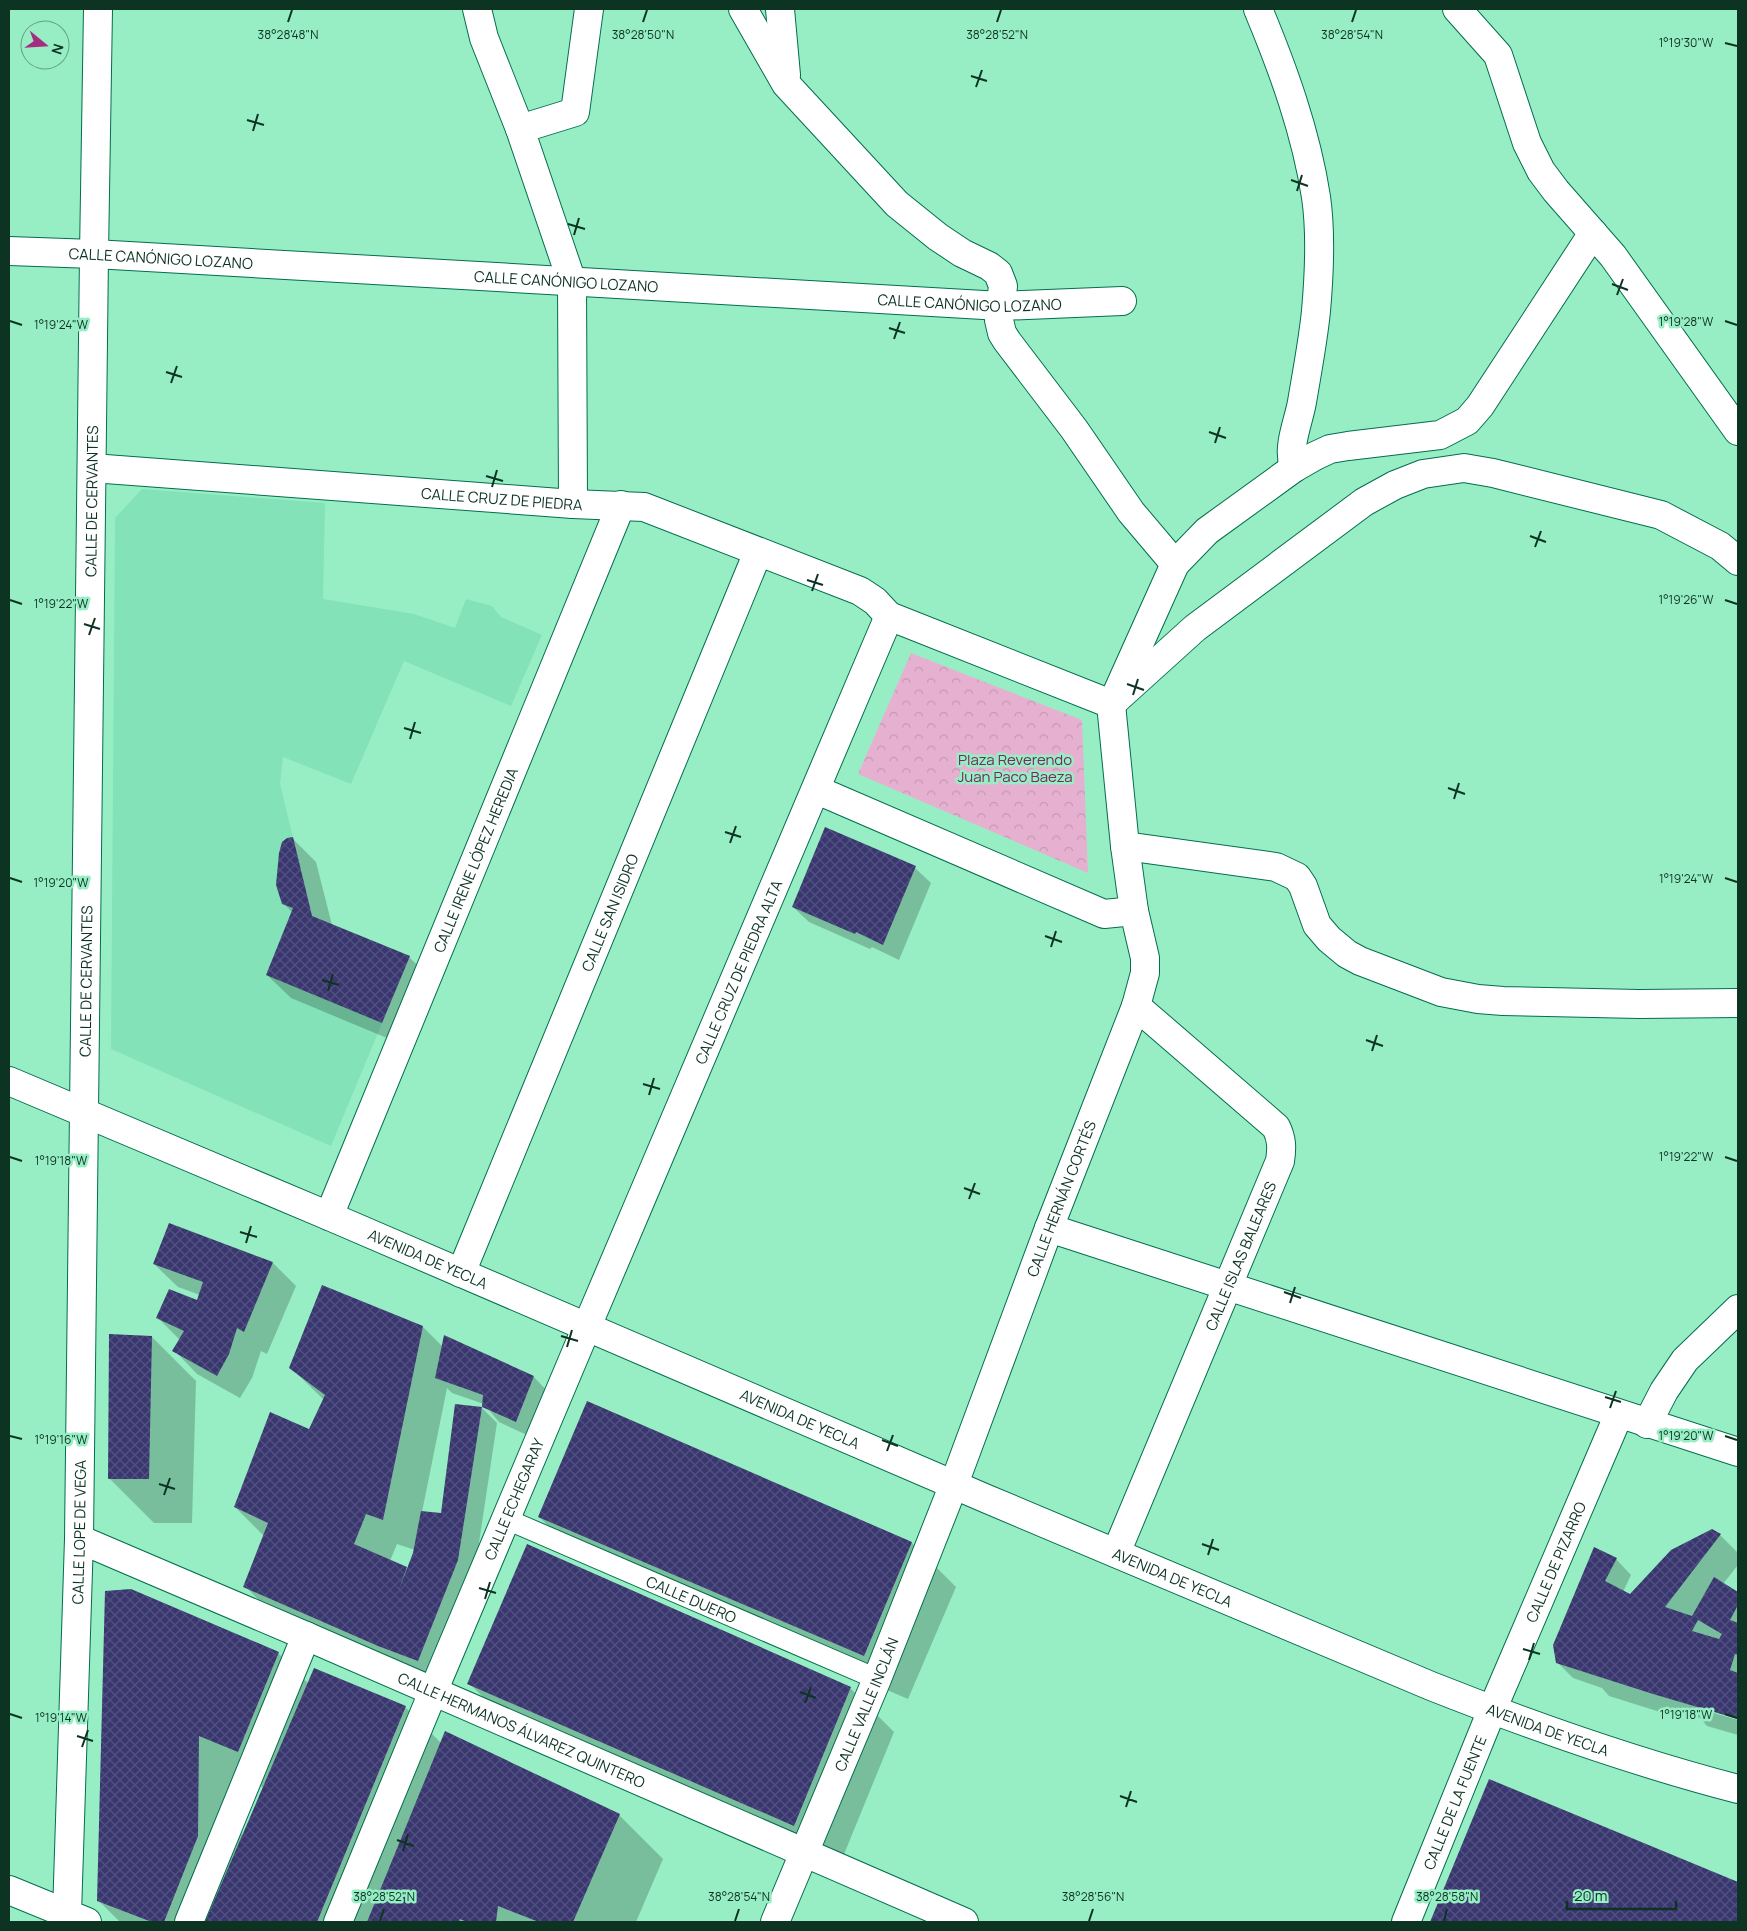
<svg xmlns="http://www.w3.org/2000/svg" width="1747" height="1931" viewBox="0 0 1747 1931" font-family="Manrope,sans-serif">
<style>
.built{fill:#83e2b7}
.park{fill:url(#park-crowns)}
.shadow{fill:#0003;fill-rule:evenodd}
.building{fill:url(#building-cross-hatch);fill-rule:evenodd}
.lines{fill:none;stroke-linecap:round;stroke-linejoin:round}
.lane-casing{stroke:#026e4c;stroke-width:22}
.street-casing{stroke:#026e4c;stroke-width:30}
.primary-casing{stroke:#026e4c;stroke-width:30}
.lane{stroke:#fff;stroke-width:20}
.street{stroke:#fff;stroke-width:28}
.primary{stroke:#fff;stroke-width:28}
.ticks{fill:none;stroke:#0d3323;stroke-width:2}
.labels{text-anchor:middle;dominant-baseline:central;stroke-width:5;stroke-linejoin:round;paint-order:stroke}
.street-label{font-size:15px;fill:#0d3323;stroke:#97eec5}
.park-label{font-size:15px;fill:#77285d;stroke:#97eec5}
.ticks-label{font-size:12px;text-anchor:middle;fill:#0d3323;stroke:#97eec5;stroke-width:5;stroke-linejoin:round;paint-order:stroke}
</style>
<defs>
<pattern id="park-crowns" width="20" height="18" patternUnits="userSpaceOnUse" patternTransform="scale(1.25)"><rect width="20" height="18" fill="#e6b1d0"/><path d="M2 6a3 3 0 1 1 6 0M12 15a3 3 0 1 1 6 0" fill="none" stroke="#c499b2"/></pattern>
<pattern id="building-cross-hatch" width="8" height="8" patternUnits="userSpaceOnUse" patternTransform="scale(1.25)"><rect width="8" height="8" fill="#393670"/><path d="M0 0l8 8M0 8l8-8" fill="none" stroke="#52527f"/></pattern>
</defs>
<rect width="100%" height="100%" fill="#97eec5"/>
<path class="built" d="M142 489 325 503 323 599 414 614 455 628 466 599 492 606 501 617 542 635 511 706 404 661 351 784 283 757 280 784 312 916 410 956 331 1146 111 1049 115 518Z"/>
<path class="park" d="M911 653 1082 720 1088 873 858 774Z"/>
<path class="shadow" d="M826 829 915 868 931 883 899 960 872 947 870 949 809 922 793 907Z
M292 838 316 862 332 925 409 957 433 980 406 1046 291 998 267 975 292 912 283 903Z
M169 1225 273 1263 296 1286 267 1354 261 1351 252 1378 240 1398 197 1374 174 1350 180 1340 157 1317 197 1301 200 1295 178 1287 154 1264Z
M323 1286 423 1327 443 1347 534 1377 549 1393 531 1437 499 1422 484 1404 452 1393 447 1388 422 1512 442 1515 482 1408 497 1423 474 1576 434 1676 275 1617 245 1586 264 1536 235 1507 310 1431 324 1400 290 1367ZM397 1544 415 1550 408 1570 390 1561Z
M152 1337 196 1381 192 1523H154L110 1479Z
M539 1517 912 1543 956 1587 908 1699 583 1560Z
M1720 1535 1738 1553V1565L1723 1584 1738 1593V1718L1714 1711V1713L1738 1720V1735L1707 1726 1700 1718 1679 1712 1676 1717 1609 1696 1602 1688 1573 1678 1557 1662 1616 1559 1631 1575 1623 1592 1631 1596Z
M106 1593 278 1653 309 1684 315 1670 406 1708 441 1743 619 1815 663 1859 636 1922H120L99 1901ZM243 1779 264 1788 242 1839Z
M469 1683 850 1688 894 1732 838 1869 513 1727Z
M1489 1781 1738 1884V1922H1432Z"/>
<path class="building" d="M825 827 916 866 883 945 856 932 855 934 792 907Z
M293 837 312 916 410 956 382 1023 266 975 293 908 282 904 276 885 279 853 282 842 287 838Z
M169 1223 273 1262 244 1332 237 1328 229 1354 217 1376 172 1351 184 1331 156 1318 169 1289 197 1300 203 1282 153 1264Z
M322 1285 423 1326 383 1520 366 1514 354 1544 407 1567 398 1592 413 1553 421 1511 441 1513 455 1404 482 1407 458 1560 418 1661 378 1646 243 1587 268 1523 234 1507 270 1412 309 1429 325 1395 289 1368Z
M109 1334 152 1336 149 1479H108Z
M444 1335 534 1376 516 1422 482 1407 483 1395 435 1378Z
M587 1401 912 1542 864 1656 538 1517Z
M1712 1529 1721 1534 1665 1607 1692 1616 1714 1577 1738 1592V1605L1730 1620 1738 1623V1655L1735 1654 1730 1670 1738 1673V1719L1653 1694 1556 1663 1553 1645 1594 1547 1617 1558 1605 1581 1630 1594 1671 1550ZM1698 1620 1722 1634 1719 1639 1692 1631Z
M527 1544 851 1687 794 1826 467 1684Z
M131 1589 279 1652 238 1752 199 1736 198 1836 164 1922H152L97 1901 105 1591Z
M314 1668 406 1706 317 1922H205Z
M445 1731 620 1814 573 1922H539L498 1906 496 1922H467L460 1919 459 1922H367Z
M1489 1779 1738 1882V1922H1430Z"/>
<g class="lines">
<g class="lane-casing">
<g id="lane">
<path id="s1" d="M506 1519 877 1679"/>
</g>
</g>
<g class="street-casing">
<g id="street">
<path d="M477 9 484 38 520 129 572 282 573 504"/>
<path d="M743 9 786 84 897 204 938 237 962 253 989 266 998 273 1003 286 999 320 1002 333 1007 341 1074 429 1131 512 1175 564"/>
<path d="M780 9 786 75"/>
<path d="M1258 9C1283 69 1306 132 1316 197 1321 231 1319 277 1316 311 1313 341 1307 372 1302 402 1298 424 1287 446 1294 468"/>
<path d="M1457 9 1498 55 1527 143 1541 171 1556 191 1613 256 1738 431"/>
<path d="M520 129 575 112 589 9"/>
<path id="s2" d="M9 251 94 254 1001 306 1122 301"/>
<path id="s3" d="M92 468 573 504 644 507 860 591 875 601 889 616 1111 704 1125 846 1134 911 1104 914 817 790"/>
<path d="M1117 693 1175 564 1207 531 1294 468 1315 456 1330 449 1348 446 1440 435 1467 421 1480 406 1593 233"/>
<path d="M1111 704 1195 628 1364 502 1395 485 1423 474 1464 468 1493 473 1661 515 1720 546 1738 561"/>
<path d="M1125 846 1276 867 1297 877 1303 886 1317 925 1329 939 1347 954 1360 961 1441 992 1478 999 1503 1001 1639 1004 1738 1003"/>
<path id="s4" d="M329 1216 621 505"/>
<path d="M1049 1228 1738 1452"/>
<path id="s5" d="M461 1273 758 552"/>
<path d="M1647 1424 1664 1391 1685 1360 1738 1309"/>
<path id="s6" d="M79 1539 306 1636 964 1922"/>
<path id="s7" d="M1116 1553 1280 1161C1282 1148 1282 1139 1276 1127L1136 1006"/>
<path d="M9 1890 87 1922"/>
<path id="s8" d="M63 1922 67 1914 79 1539 94 254 98 9"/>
<path d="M189 1922 306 1636"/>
<path id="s9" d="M338 1922C420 1722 503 1523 588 1324 688 1088 790 853 889 616"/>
<path id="s10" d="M775 1922 877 1679 954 1484 1049 1228 1136 1006 1145 973V958L1134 911"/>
<path id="s11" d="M1406 1922 1492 1710 1619 1414"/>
</g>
</g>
<g class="primary-casing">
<g id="primary">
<path id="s12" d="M9 1081 329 1216 987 1499 1431 1686C1532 1726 1634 1762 1738 1789"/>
</g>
</g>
<use href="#lane" class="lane"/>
<use href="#street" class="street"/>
<use href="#primary" class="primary"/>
</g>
<path class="ticks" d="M288 22 292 10M643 22 647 10M997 22 1001 10M1352 22 1356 10M1725 43 1737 46M971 76 987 81M976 87 982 70M247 120 264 125M253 131 258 114M1291 180 1308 186M1297 191 1302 175M568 224 585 229M574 235 579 218M1612 284 1628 290M1617 295 1623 279M10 321 22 325M1725 321 1737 325M889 328 905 333M894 339 900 322M166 372 182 377M171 383 177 366M1209 432 1226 438M1215 443 1220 427M486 476 503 481M492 487 497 470M1530 536 1546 542M1535 547 1541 531M807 580 823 585M812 591 818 574M10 600 22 604M1725 600 1737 604M84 624 100 629M89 635 95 618M1127 684 1144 690M1133 695 1138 679M404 728 421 733M410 739 415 722M1448 788 1465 794M1454 799 1459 783M725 832 741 837M730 843 736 826M10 878 22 882M1725 878 1737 882M1045 936 1062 942M1051 947 1056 931M322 980 339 985M328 991 333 974M1366 1040 1383 1046M1372 1051 1377 1035M643 1084 660 1089M649 1095 654 1078M10 1157 22 1161M1725 1157 1737 1161M964 1188 980 1194M969 1199 975 1183M240 1232 257 1237M246 1243 251 1226M1284 1292 1301 1298M1290 1303 1295 1287M561 1336 578 1341M567 1347 572 1330M1605 1397 1621 1402M1610 1408 1616 1391M10 1436 22 1439M1725 1436 1737 1440M882 1440 898 1446M887 1451 893 1435M159 1484 175 1489M164 1495 170 1478M1202 1544 1219 1550M1208 1555 1213 1539M479 1588 496 1593M485 1599 490 1582M1523 1649 1540 1654M1529 1660 1534 1643M800 1692 816 1698M805 1703 811 1687M10 1714 22 1718M1725 1714 1737 1718M77 1736 93 1741M82 1747 88 1730M1120 1796 1137 1802M1126 1807 1131 1791M397 1840 414 1846M403 1851 408 1834M380 1921 384 1909M735 1921 739 1909M1089 1921 1093 1909M1444 1921 1447 1909"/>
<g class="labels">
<g class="street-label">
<text stroke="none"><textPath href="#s2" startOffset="152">CALLE CANÓNIGO LOZANO</textPath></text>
<text stroke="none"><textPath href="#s2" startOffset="558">CALLE CANÓNIGO LOZANO</textPath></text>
<text stroke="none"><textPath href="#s2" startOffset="962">CALLE CANÓNIGO LOZANO</textPath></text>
<text stroke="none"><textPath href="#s3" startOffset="411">CALLE CRUZ DE PIEDRA</textPath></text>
<text stroke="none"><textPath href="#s8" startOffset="1422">CALLE DE CERVANTES</textPath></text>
<text stroke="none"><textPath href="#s4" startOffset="385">CALLE IRENE LÓPEZ HEREDIA</textPath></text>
<text stroke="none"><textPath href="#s5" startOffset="390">CALLE SAN ISIDRO</textPath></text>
<text stroke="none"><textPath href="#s9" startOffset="1031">CALLE CRUZ DE PIEDRA ALTA</textPath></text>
<text stroke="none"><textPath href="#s8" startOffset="942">CALLE DE CERVANTES</textPath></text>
<text stroke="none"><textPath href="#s10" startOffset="778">CALLE HERNÁN CORTÉS</textPath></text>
<text stroke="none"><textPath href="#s7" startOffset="322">CALLE ISLAS BALEARES</textPath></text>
<text stroke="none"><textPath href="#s12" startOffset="455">AVENIDA DE YECLA</textPath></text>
<text stroke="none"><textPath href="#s12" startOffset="860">AVENIDA DE YECLA</textPath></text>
<text stroke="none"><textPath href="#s9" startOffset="458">CALLE ECHEGARAY</textPath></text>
<text stroke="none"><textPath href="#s8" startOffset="391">CALLE LOPE DE VEGA</textPath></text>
<text stroke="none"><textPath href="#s11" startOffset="390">CALLE DE PIZARRO</textPath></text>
<text stroke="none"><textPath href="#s12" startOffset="1265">AVENIDA DE YECLA</textPath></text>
<text stroke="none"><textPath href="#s1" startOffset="202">CALLE DUERO</textPath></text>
<text stroke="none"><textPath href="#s10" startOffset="236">CALLE VALLE INCLÁN</textPath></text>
<text stroke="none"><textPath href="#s12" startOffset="1670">AVENIDA DE YECLA</textPath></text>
<text stroke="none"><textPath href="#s6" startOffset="482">CALLE HERMANOS ÁLVAREZ QUINTERO</textPath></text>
<text stroke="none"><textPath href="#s11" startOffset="129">CALLE DE LA FUENTE</textPath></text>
</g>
<g class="park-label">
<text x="1015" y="759">Plaza Reverendo<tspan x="1015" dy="17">Juan Paco Baeza</tspan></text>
</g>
</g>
<g class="ticks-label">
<text x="288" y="39">38°28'48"N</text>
<text x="643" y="39">38°28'50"N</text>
<text x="997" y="39">38°28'52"N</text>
<text x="1352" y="39">38°28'54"N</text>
<text x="1686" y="47">1°19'30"W</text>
<text x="1686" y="326">1°19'28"W</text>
<text x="61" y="329">1°19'24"W</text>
<text x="1686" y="604">1°19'26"W</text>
<text x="61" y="608">1°19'22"W</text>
<text x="1686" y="883">1°19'24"W</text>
<text x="61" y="887">1°19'20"W</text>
<text x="1686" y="1161">1°19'22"W</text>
<text x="61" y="1165">1°19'18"W</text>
<text x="1686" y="1440">1°19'20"W</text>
<text x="61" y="1444">1°19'16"W</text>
<text x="1686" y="1719">1°19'18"W</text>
<text x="61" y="1722">1°19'14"W</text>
<text x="384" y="1901">38°28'52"N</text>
<text x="739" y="1901">38°28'54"N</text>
<text x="1093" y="1901">38°28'56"N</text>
<text x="1447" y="1901">38°28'58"N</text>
</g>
<rect width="1747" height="1931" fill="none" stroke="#0d3323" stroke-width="20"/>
<g transform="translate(45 45) rotate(108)"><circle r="24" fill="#97eec5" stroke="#60a384"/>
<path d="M0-4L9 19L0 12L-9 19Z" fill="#a62c81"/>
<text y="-8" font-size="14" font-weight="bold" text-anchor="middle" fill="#0d3323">N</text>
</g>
<path d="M1567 1901v8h109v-8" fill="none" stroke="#0d3323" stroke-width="2.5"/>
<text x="1574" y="1901" font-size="15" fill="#0d3323" stroke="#97eec5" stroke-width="4" paint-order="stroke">20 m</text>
</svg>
